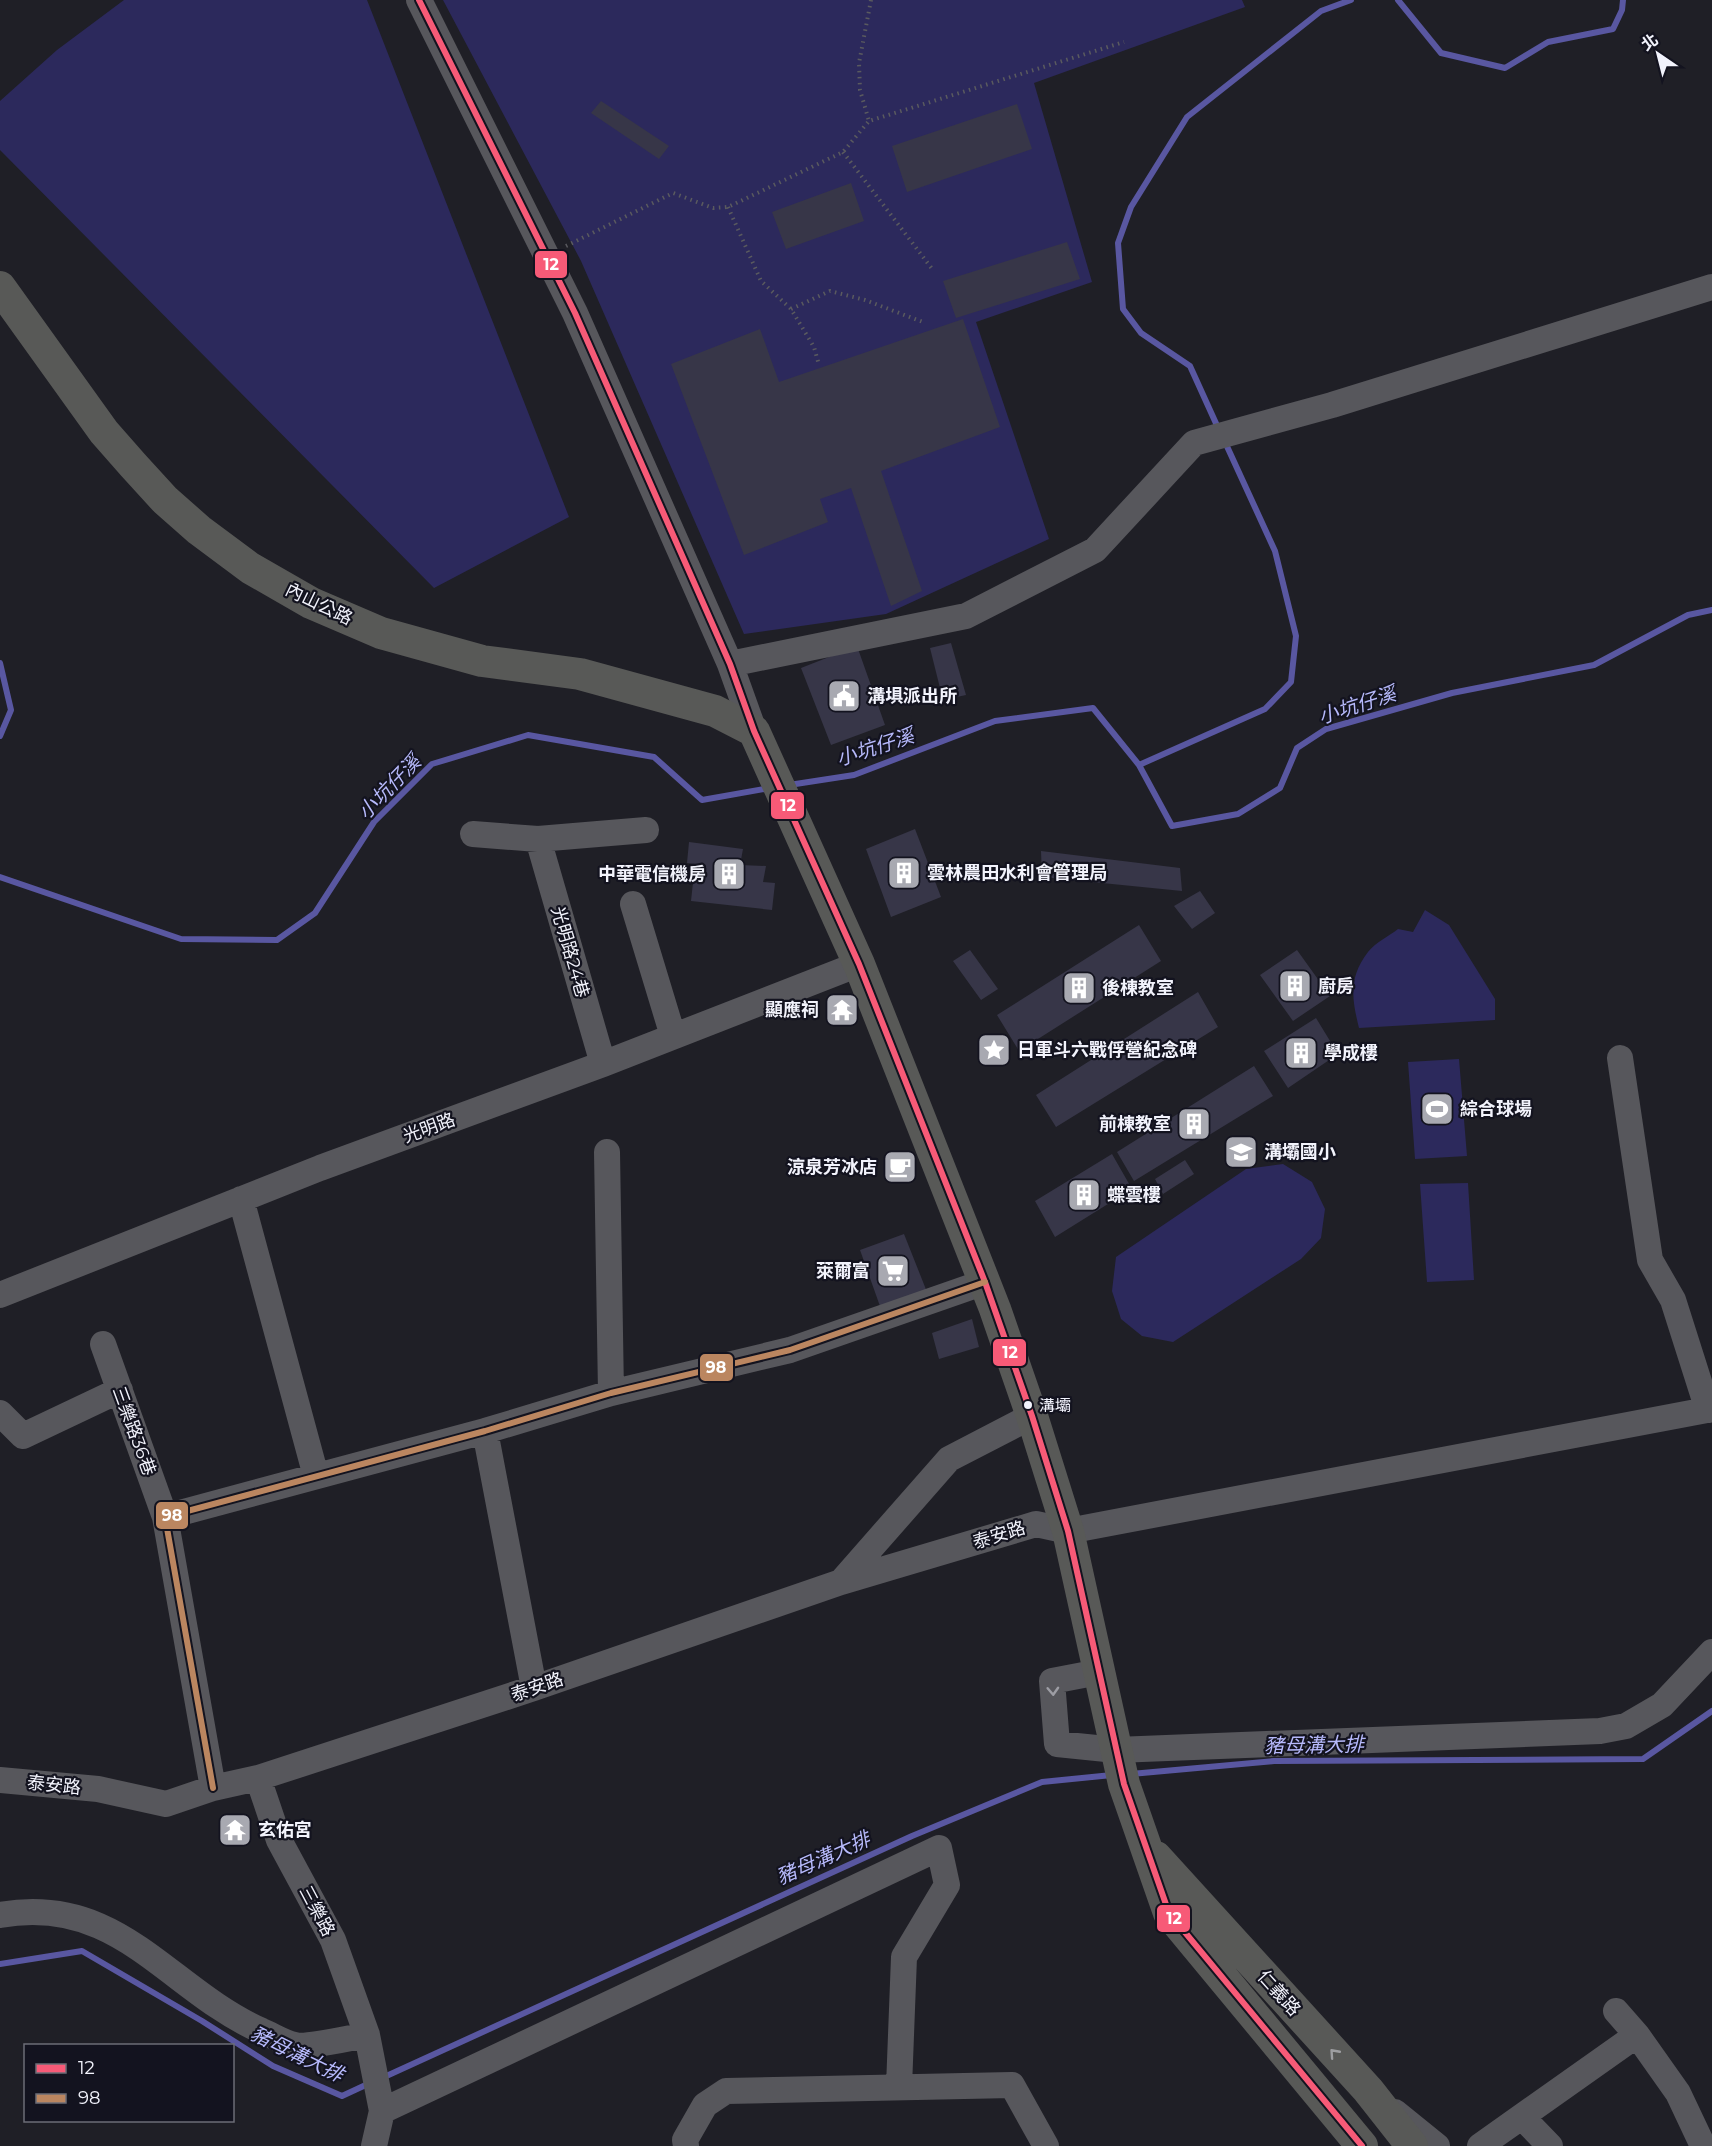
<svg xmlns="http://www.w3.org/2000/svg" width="1712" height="2146" viewBox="0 0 1712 2146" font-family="Montserrat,'Noto Sans TC',sans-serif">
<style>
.green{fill:#2c295c}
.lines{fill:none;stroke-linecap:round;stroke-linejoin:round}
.stream{stroke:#5957a1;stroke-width:6}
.building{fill:#373648}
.path{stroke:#5a5a5f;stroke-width:4;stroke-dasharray:1.5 4.5;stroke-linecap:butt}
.minor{stroke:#57575c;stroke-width:26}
.major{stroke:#585957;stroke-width:32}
.bus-1-casing{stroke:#13131f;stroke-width:10}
.bus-2-casing{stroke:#13131f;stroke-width:10}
.bus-1{stroke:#f75a77;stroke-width:6}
.bus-2{stroke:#bb8660;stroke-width:6}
.oneway{stroke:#9d9da4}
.oneway2{stroke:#9d9ea1}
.bus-dot{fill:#f2f3fc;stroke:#13131f;stroke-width:2}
.labels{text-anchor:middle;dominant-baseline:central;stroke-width:4.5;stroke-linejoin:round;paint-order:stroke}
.bus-label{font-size:16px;fill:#f2f3fc;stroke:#13131f;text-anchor:start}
.street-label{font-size:18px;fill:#f2f3fc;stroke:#13131f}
.poi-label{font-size:18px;font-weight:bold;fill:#f2f3fc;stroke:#13131f;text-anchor:start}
.water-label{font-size:20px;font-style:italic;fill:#b6b9fb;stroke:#13131f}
.line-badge{stroke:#13131f;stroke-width:2}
.badge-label{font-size:16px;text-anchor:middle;font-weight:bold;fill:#fff}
</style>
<rect width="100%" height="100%" fill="#1f1f26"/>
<path class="green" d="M124 0H367L569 517 434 588 0 150V101L57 50Z
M443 0H1242L1245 7 1034 83 1092 282 976 322 1049 539 886 614 744 634 581 261Z
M1425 910 1449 925 1495 999V1020L1359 1028C1352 999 1348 978 1368 952 1375 943 1389 936 1398 929L1413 932Z
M1459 1059 1467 1156 1415 1159 1408 1062Z
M1283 1164 1312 1182 1325 1209 1321 1238 1301 1259 1173 1342 1142 1336 1121 1319 1112 1291 1116 1257 1246 1169Z
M1468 1183 1474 1280 1427 1282 1420 1184Z"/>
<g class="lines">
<path class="stream" d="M1398 0 1441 53 1505 68 1548 42 1613 29 1622 10 1623 0
M1219 430 1190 366 1141 333 1123 309 1118 243 1131 207 1187 117 1321 11 1351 0
M0 663 11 710 0 736
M1139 765 1265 709 1291 682 1296 636 1275 551 1225 442
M789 785 854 775 995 721 1093 708 1139 765 1172 826 1238 814 1280 788 1297 748 1326 729 1452 693 1594 665 1688 615 1712 610
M0 877 181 939 277 940 315 913 374 822 432 764 528 735 654 757 702 800 770 788
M1131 1774 1274 1761 1643 1759 1712 1711
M0 1964 82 1951 202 2021 273 2066 342 2096 370 2083
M382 2078 912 1836 1042 1782 1112 1775"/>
</g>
<path class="building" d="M601 101 669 146 659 159 591 113Z
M1017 104 1032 149 907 192 892 146Z
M851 183 864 221 786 249 772 212Z
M1067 242 1080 279 956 318 943 281Z
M963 319 1000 427 881 471 922 591 891 606 851 488 820 499 828 522 744 555 671 364 760 329 779 382Z
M951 643 966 695 943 700 930 648Z
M857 646 885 725 831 745 801 668Z
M915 829 941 897 891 917 866 849Z
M689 842 743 849 740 865 766 866 763 882 775 883 772 910 691 901 695 864 687 863Z
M1041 851 1180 868 1182 891 1042 877Z
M1200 891 1215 913 1192 929 1174 906Z
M1139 925 1161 961 1019 1051 997 1015Z
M970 950 998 989 981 1000 953 961Z
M1297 950 1330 996 1293 1021 1260 975Z
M1198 992 1218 1027 1056 1127 1036 1095Z
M1316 1018 1338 1054 1288 1088 1264 1051Z
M1254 1066 1273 1096 1134 1181 1117 1152Z
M1112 1154 1132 1189 1055 1237 1035 1201Z
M1185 1160 1194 1174 1163 1194 1155 1179Z
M904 1234 927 1292 881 1309 860 1250Z
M972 1319 979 1347 939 1359 932 1333Z"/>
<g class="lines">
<path class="path" d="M871 0 859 63 860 90 869 121 1124 42
M843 152 933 270
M728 207 761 281 791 309 814 347 819 365
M566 246 673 193 713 208 728 207 843 152 869 121
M791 309 830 291 865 300 923 322"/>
<path class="minor" d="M419 0 575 313 730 664 754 731
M730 664 966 616 1095 550 1194 443 1332 405 1712 287
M473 834 538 839 603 1064
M538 839 646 830
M633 904 673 1036
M1620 1058 1650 1260 1673 1300 1708 1410
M607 1152 611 1393
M241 1199 316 1476
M0 1295 320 1168 603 1064 859 964
M103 1344 165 1517
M0 1413 23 1436 120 1390
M485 1431 534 1688
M841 1582 949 1459 1032 1416
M1099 1672 1052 1681 1057 1744 1116 1750 1600 1731 1626 1726 1662 1705 1712 1652
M258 1778 279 1840 333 1940 367 2035 382 2111 374 2146
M0 1780 98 1789 166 1804 213 1788 258 1778 534 1688 841 1582 1036 1524 1068 1531 1712 1409
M213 1788 165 1517 485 1431 611 1393 790 1350 985 1282
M0 1915C120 1894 167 1989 262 2031 272 2035 284 2043 295 2045 306 2048 353 2037 367 2035
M1616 2011 1637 2035 1678 2093 1703 2146
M382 2111 939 1848 947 1885 904 1957 899 2087
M1395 2112 1437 2146
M1522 2117 1550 2146
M686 2146 685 2140 705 2105 726 2091 1012 2085 1046 2146
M1480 2146 1637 2035"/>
<path class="major" d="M0 287 104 432 133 465 165 500 199 530 250 568 311 603 381 633 482 661 580 674 715 711 754 731 859 964 995 1309 1032 1416 1068 1531 1124 1784 1169 1913 1362 2146
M1156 1857 1368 2090 1412 2146"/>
<g class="bus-1-casing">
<path id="bus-1" d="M419 0 575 313 730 664 754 731 859 964 985 1282 1032 1416 1068 1531 1124 1784 1169 1913 1362 2146"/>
</g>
<g class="bus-2-casing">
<path id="bus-2" d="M213 1788 165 1517 485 1431 611 1393 790 1350 985 1282"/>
</g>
<use href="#bus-1" class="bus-1"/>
<use href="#bus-2" class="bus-2"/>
</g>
<defs><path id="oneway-chevron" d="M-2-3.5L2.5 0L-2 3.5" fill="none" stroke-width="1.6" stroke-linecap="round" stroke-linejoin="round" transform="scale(1.5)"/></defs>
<use class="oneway" href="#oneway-chevron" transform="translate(1053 1691) rotate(87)"/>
<use class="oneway2" href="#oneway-chevron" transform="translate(1334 2053) rotate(-132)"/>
<defs>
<g id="civic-square" transform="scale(1.725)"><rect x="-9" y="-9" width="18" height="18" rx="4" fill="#a8a9b1" stroke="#13131f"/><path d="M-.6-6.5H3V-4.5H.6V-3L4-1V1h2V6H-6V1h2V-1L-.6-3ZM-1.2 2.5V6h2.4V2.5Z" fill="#fff"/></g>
<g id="building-square" transform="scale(1.725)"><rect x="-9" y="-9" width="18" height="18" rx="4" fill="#a8a9b1" stroke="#13131f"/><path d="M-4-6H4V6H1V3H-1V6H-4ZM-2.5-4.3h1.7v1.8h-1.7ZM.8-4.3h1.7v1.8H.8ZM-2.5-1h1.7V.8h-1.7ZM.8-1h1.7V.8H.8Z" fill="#fff"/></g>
<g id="temple-square" transform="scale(1.725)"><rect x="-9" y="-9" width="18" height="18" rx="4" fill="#a8a9b1" stroke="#13131f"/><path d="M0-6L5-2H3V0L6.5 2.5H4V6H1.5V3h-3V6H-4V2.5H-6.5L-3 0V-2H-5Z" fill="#fff"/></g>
<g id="sight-square" transform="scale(1.725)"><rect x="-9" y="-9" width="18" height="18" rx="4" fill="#a8a9b1" stroke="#13131f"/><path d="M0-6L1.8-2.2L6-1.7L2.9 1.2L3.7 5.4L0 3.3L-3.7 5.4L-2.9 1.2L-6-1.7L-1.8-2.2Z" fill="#fff"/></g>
<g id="stadium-square" transform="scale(1.725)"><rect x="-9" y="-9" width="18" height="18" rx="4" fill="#a8a9b1" stroke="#13131f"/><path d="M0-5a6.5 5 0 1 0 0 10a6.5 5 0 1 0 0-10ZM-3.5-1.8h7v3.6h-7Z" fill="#fff"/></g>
<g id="school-square" transform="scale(1.725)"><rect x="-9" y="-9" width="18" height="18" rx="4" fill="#a8a9b1" stroke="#13131f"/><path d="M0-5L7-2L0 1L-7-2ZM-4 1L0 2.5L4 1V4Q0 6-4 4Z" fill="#fff"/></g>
<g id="cafe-square" transform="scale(1.725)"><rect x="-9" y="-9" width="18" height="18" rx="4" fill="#a8a9b1" stroke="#13131f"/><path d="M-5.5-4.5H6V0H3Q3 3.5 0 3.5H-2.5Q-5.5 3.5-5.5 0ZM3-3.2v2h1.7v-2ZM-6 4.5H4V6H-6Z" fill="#fff"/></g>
<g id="supermarket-square" transform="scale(1.725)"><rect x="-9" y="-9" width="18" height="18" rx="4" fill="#a8a9b1" stroke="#13131f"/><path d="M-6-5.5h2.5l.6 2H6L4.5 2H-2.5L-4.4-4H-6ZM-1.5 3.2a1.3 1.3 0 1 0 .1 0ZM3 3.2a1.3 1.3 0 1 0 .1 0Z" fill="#fff"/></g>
</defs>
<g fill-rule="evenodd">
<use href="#civic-square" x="844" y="696"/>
<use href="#building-square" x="904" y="873"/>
<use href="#building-square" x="729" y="874"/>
<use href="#building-square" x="1295" y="986"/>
<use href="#building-square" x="1079" y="988"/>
<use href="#temple-square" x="842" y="1010"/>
<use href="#sight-square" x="994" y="1050"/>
<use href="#building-square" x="1301" y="1053"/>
<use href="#stadium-square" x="1437" y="1109"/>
<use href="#building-square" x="1194" y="1124"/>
<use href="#school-square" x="1241" y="1152"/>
<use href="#cafe-square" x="900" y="1167"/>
<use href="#building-square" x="1084" y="1195"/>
<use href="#supermarket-square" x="893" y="1271"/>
<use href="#temple-square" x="235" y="1830"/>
</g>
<circle class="bus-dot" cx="1028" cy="1405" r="5"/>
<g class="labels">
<g class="bus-label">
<text x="1039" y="1405">溝壩</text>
</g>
<g class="street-label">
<text transform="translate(319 604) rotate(26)">內山公路</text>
<text transform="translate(570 952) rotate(74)">光明路24巷</text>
<text transform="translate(429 1128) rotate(-20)">光明路</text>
<text transform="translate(134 1431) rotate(70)">三樂路36巷</text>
<text transform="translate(999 1535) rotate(-17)">泰安路</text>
<text transform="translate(537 1687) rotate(-19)">泰安路</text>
<text transform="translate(54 1785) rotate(6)">泰安路</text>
<text transform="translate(317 1911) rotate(62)">三樂路</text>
<text transform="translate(1279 1993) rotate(48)">仁義路</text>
</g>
<g class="poi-label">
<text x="867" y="696">溝埧派出所</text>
<text x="927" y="873">雲林農田水利會管理局</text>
<text x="706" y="874" text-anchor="end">中華電信機房</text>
<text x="1318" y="986">廚房</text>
<text x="1102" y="988">後棟教室</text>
<text x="819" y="1010" text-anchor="end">顯應祠</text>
<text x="1017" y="1050">日軍斗六戰俘營紀念碑</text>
<text x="1324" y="1053">學成樓</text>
<text x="1460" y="1109">綜合球場</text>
<text x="1171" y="1124" text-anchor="end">前棟教室</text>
<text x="1264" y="1152">溝壩國小</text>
<text x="877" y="1167" text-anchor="end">涼泉芳冰店</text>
<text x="1107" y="1195">蝶雲樓</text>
<text x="870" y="1271" text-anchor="end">萊爾富</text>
<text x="258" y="1830">玄佑宮</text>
</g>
<g class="water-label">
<text transform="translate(1357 705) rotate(-18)">小坑仔溪</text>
<text transform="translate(875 747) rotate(-18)">小坑仔溪</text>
<text transform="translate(389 787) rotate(-46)">小坑仔溪</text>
<text transform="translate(1314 1745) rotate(-1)">豬母溝大排</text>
<text transform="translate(823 1858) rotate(-24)">豬母溝大排</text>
<text transform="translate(297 2054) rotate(26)">豬母溝大排</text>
</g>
</g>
<g class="line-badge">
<rect x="534" y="250" width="34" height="29" rx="6" fill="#f75a77"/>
<rect x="770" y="791" width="35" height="29" rx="6" fill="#f75a77"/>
<rect x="992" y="1338" width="35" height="29" rx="6" fill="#f75a77"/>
<rect x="699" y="1353" width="35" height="29" rx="6" fill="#bb8660"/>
<rect x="155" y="1501" width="34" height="29" rx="6" fill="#bb8660"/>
<rect x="1156" y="1904" width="35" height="29" rx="6" fill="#f75a77"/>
</g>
<g class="badge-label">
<text x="551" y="270">12</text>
<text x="788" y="811">12</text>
<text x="1010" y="1358">12</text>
<text x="716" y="1373">98</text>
<text x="172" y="1521">98</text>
<text x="1174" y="1924">12</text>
</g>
<rect x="24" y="2044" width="210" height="78" fill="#13131f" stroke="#6c6d77" stroke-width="1.5"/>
<rect x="36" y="2064" width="30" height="9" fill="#f75a77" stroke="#6c6d77" stroke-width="1.5"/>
<text x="78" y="2074" font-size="18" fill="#f2f3fc">12</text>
<rect x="36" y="2094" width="30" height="9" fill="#bb8660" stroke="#6c6d77" stroke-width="1.5"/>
<text x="78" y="2104" font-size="18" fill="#f2f3fc">98</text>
<g transform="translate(1658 54) rotate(325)" stroke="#13131f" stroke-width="4.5" paint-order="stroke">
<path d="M0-4.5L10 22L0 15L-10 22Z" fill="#f2f3fc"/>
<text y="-9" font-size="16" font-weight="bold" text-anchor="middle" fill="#f2f3fc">北</text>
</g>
</svg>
